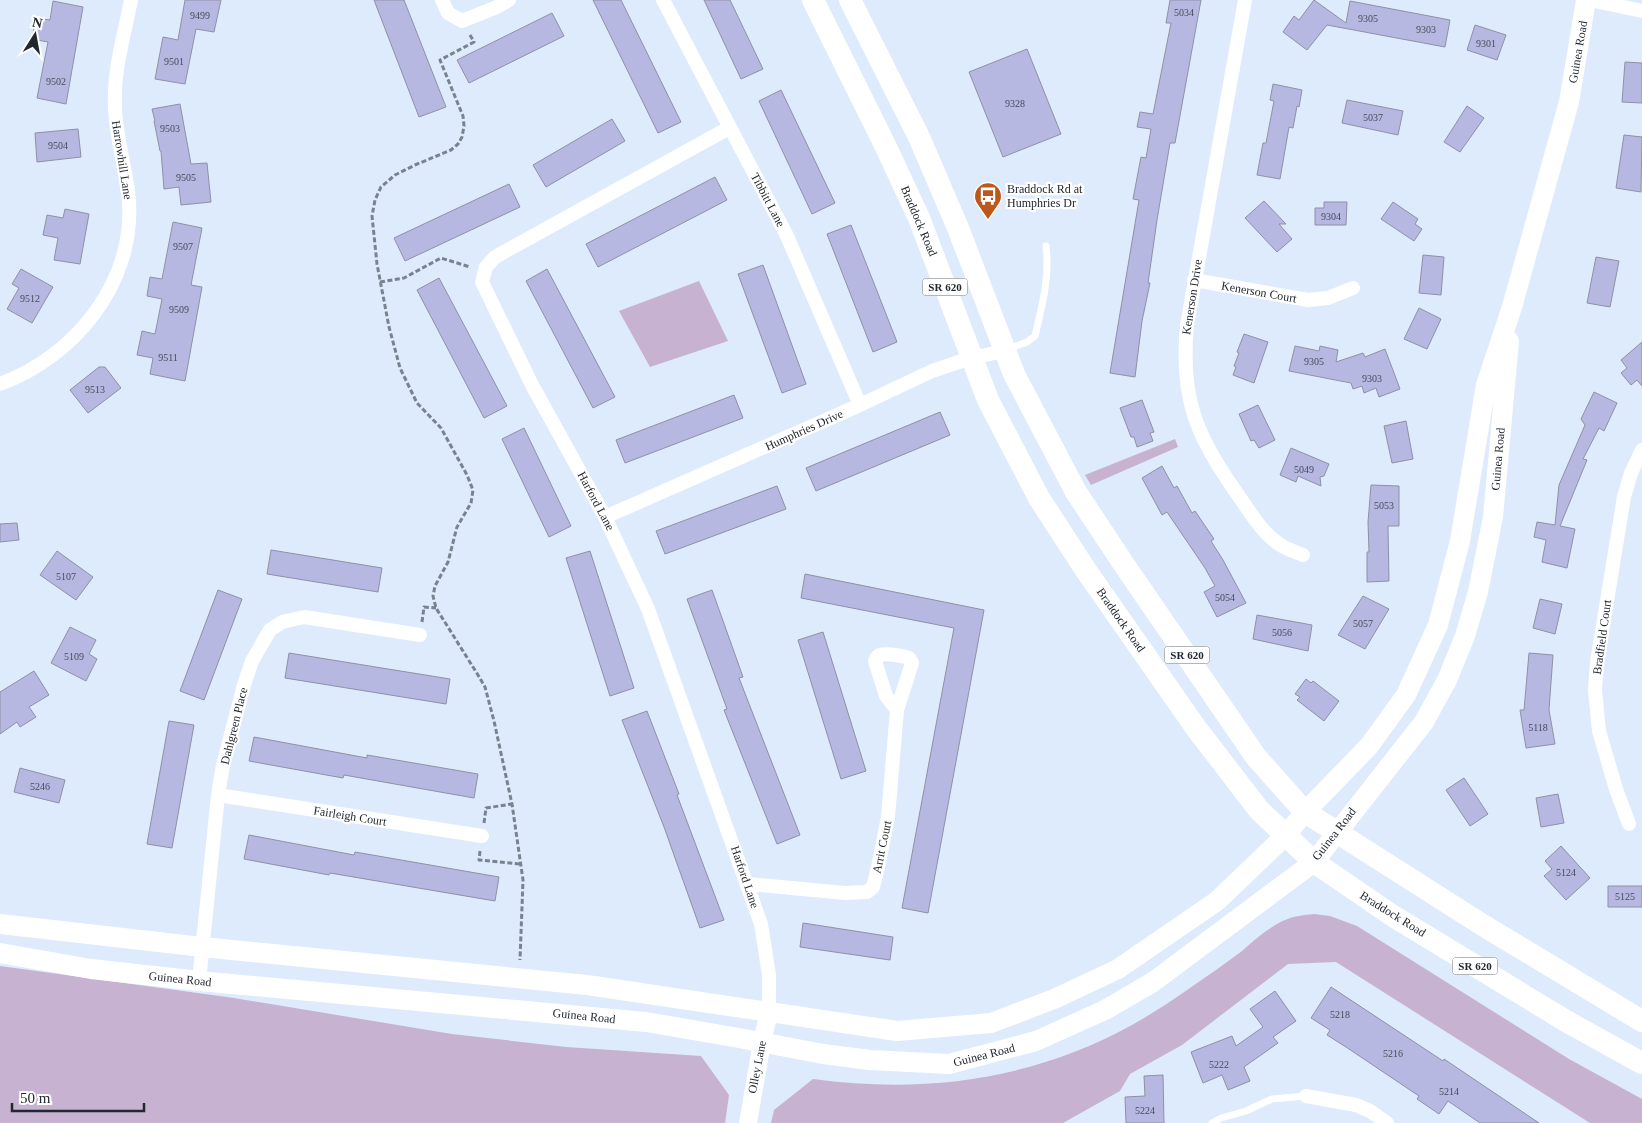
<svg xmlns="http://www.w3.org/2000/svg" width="1642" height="1123" viewBox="0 0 1642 1123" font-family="Georgia,serif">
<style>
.green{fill:#c7b2d1}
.building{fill:#b7b8e1;stroke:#8f90a6}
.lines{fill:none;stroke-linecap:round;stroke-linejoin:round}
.path{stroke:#79838f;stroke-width:3;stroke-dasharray:5 2.5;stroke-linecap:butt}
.service{stroke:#fff;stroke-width:7}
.minor{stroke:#fff;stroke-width:14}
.tertiary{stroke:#fff;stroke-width:18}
.secondary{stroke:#fff;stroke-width:20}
.primary{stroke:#fff;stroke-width:22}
.labels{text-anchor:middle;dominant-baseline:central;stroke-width:4.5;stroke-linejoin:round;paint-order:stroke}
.number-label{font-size:10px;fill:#464c5c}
.shield{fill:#fff;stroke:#64686d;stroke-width:1}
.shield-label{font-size:11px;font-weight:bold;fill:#21282f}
.street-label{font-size:12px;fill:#21282f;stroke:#fff}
.poi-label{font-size:12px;fill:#21282f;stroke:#fff;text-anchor:start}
</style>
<rect width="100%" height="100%" fill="#ddebfc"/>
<path class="green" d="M699 281 728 341 650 367 619 311Z
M1175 439 1178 447 1091 485 1085 475Z
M1314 914 1330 916 1357 926 1569 1059 1642 1099V1123H1590L1336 962 1288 964 1182 1045 1130 1074 1120 1091 1063 1123H771L774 1110 813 1079C925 1094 1032 1080 1132 1025 1152 1014 1171 1001 1190 988 1207 976 1225 964 1242 951 1255 940 1269 927 1285 920 1294 916 1304 915 1314 914Z
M0 966 234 998 452 1034 566 1047 701 1056 729 1095 725 1123H0Z"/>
<path class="building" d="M185 0H221L214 32 196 29 185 84 155 79 163 37 178 40Z
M374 0H404L446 107 419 117Z
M593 0H621L681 122 658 133Z
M704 0H730L763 69 741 79Z
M1170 0H1201L1175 143H1170L1157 220 1148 283H1150L1142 321 1135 377 1110 373 1139 200 1133 199 1141 157 1146 158 1151 129 1137 127 1140 112 1153 114 1171 23H1166Z
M1314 0 1346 23 1350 1 1450 20 1445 47 1327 25 1307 50 1283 32 1294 16 1299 20Z
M53 1 83 7 66 104 37 98 48 42 32 39 36 18 50 20Z
M552 13 564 36 469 83 457 60Z
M1475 25 1506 35 1497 60 1467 50Z
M1027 49 1061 134 1003 157 969 72Z
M1625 62 1642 63V103L1622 102Z
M1273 84 1302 90 1299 107 1297 106 1293 128 1289 127 1280 179 1257 175 1263 143H1266L1274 101 1270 100Z
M781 90 835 203 812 214 759 101Z
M1347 100 1403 111 1398 135 1342 123Z
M180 104 191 164 207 163 211 202 181 205 179 187 164 189 161 151H160L154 121H155L152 109Z
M1467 106 1484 118 1460 152 1444 142Z
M612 119 625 141 546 187 533 165Z
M78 129 81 157 37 162 35 133Z
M1624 135 1642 137 1641 192 1616 188Z
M715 177 727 200 598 267 586 244Z
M509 184 520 207 405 261 394 238Z
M1264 201 1286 224H1279L1292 239 1277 252 1245 218Z
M1324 202H1347L1346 225H1315V208H1324Z
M1393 202 1418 219 1415 224 1422 229 1414 241 1381 219Z
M65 209 89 214 80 264 54 260 58 238 43 235 47 215 63 218Z
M173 222 202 228 191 285 202 287 185 381 150 374 153 358 137 355 142 331 155 334 162 299 147 296 150 277 162 279Z
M851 225 897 342 873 352 827 234Z
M1423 255 1444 257 1441 295 1419 293Z
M1596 257 1619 261 1610 307 1587 303Z
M763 265 806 384 782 393 738 274Z
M21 269 53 287 32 323 7 309 19 288 12 284Z
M547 269 615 397 593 408 526 281Z
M439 278 507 406 484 418 417 290Z
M1419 308 1441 319 1427 349 1404 339Z
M1244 334 1268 342 1254 383 1233 375 1236 367 1234 366 1239 353 1237 352Z
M1642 342V386L1637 380 1631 385 1621 373 1627 368 1621 360Z
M1295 346 1319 351 1320 346 1338 350 1336 362 1363 353 1365 357 1385 349 1400 389 1379 397 1376 388 1364 393 1362 386 1353 389 1351 383 1289 371Z
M99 367H105L121 388 88 413 70 390Z
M1594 392 1617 403 1604 431 1599 428 1583 459 1587 460 1560 526 1575 529 1567 568 1542 562 1546 540 1534 537 1537 522 1555 525 1559 485 1585 425 1581 419Z
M734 395 743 418 625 463 616 440Z
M1142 400 1154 432 1150 433 1153 441 1137 447 1134 437H1131L1120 408Z
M1258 405 1275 440 1259 448 1254 440 1251 441 1239 414Z
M940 412 950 435 816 491 806 468Z
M1406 421 1413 459 1392 463 1384 426Z
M524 428 571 526 549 537 502 439Z
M1291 448 1329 464 1324 476 1320 477 1321 486 1298 476 1296 482 1280 475Z
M1162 466 1174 488 1177 486 1192 513 1195 511 1214 539 1211 541 1223 560 1246 603 1217 617 1204 592 1215 586 1205 568 1167 512 1162 515 1142 478Z
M1371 485 1399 486V526H1388L1389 581 1367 582V552H1369L1368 522Z
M777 486 786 509 665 554 656 531Z
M17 523 19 540 0 542V524Z
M271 550 382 568 378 592 267 574Z
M57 551 93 577 76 600 40 575Z
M590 551 634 688 610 696 566 558Z
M805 574 984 610 928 913 902 908 954 628 801 598Z
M218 590 242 599 204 700 180 691Z
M712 590 743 677 739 678 800 835 777 844 724 710 727 709 687 599Z
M1363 596 1389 609 1365 649 1338 635Z
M1540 599 1562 604 1555 634 1533 628Z
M1257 615 1312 625 1308 651 1253 639Z
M70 627 96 640 89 654 97 659 86 681 51 663Z
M823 632 866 771 841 779 798 640Z
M289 653 450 679 446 704 285 678Z
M1529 653 1553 655 1549 710 1555 744 1526 748 1520 710H1524Z
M34 671 49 695 29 707 36 717 20 727 17 722 0 734V692Z
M1306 679 1311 683 1313 681 1339 701 1324 721 1297 700 1300 697 1295 694Z
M647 711 679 794 677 795 724 920 700 928 664 827 622 720Z
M169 721 194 725 172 848 147 844Z
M254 737 367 758V755L478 774 474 798 344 775 343 778 249 761Z
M20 768 65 780 59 803 14 792Z
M1464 778 1488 814 1470 826 1446 790Z
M1558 794 1564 823 1541 827 1536 798Z
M249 835 354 855 355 852 499 877 495 901 330 873 329 875 244 859Z
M1561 846 1590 878 1566 900 1544 876 1552 869 1545 861Z
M1608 886H1642V907H1608Z
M803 923 893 937 890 960 800 947Z
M1331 987 1443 1061 1444 1059 1539 1123H1480L1448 1101 1439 1114 1417 1099 1419 1096 1346 1047 1327 1035 1330 1030 1311 1018Z
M1275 991 1296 1021 1273 1037 1278 1043 1244 1067 1250 1081 1228 1090 1222 1075 1203 1083 1191 1052 1232 1036 1236 1046 1263 1027 1250 1009Z
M1163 1075 1164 1123H1126L1125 1097 1145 1096 1144 1076Z"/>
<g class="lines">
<path class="path" d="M470 35 474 42 440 60 463 116 464 126 462 137 458 144 451 150 415 165 395 175 381 187 375 200 372 216 377 264 389 327 400 368 417 403 441 428 467 475 473 490 471 503 457 527 448 562 435 586 433 596 436 608 478 675 485 687 494 721 512 804 523 880 520 960
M380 282 404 278 441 258 470 267
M422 622 424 607 436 608
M484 823 486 808 512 804
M480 851 479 860 521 864"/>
<path class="service" d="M1008 349 1027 342 1035 336C1042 306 1050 277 1046 246
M1212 1123 1221 1118 1246 1111 1272 1099 1306 1096"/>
<path class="minor" d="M442 0 448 13 462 21 497 7 509 0
M663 0 787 236 860 405
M1245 0 1187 325C1180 399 1196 435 1238 495 1251 513 1262 534 1282 546 1289 550 1296 552 1303 555
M1590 0 1642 11
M729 128 495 257 486 267 482 282 532 385 605 517 648 609 761 924 769 975V1012
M1194 280 1308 300 1328 298 1353 288
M0 384C74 357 134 284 129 202 127 170 116 140 115 108 113 72 124 36 131 0
M605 517 860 405 932 371 971 358 1004 351
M218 795 482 836
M1629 824 1616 789 1599 731 1595 690 1597 662 1624 497 1631 473 1642 450
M748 884 845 893 867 892 873 887 878 867 888 817 897 710 912 663 909 658C904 656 886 653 880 655 877 656 877 658 875 661L886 696 897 710
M199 981 218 795 223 765 244 685 252 661 270 630 282 622 304 617 420 635
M1306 1096 1356 1105 1370 1111 1387 1123"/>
<path class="tertiary" d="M748 1123 762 1042 769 1012"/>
<path class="secondary" d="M0 924 202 947 587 985 897 1031 991 1023 1054 999 1118 969 1217 901 1285 836 1305 812 1369 746 1406 695 1438 625 1460 541 1486 385 1512 307 1569 102 1586 0
M0 953 91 969 199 981 646 1022 739 1038 823 1054 870 1060 949 1064 1036 1041 1105 1010 1153 982 1314 862 1424 722 1447 680 1465 636 1478 592 1493 517 1509 341"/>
<path class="primary" d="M813 0 884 143 919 218 988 400 1039 498 1085 569 1196 728 1259 810 1314 862 1393 916 1566 1021 1642 1063
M850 0 919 137 958 228 1014 374 1076 492 1125 566 1256 757 1305 812 1481 924 1642 1021"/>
</g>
<defs>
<g id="bus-pin" transform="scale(1.4375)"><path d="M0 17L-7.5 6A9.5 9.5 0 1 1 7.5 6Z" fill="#bb591d" stroke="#fff"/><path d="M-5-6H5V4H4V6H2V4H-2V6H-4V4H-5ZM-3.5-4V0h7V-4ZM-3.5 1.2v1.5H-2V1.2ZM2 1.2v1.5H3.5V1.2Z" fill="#fff"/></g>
</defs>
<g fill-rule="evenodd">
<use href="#bus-pin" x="988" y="196"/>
</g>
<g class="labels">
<g class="number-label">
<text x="1184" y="12">5034</text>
<text x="200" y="15">9499</text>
<text x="1368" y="18">9305</text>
<text x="1426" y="29">9303</text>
<text x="1486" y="43">9301</text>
<text x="174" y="61">9501</text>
<text x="56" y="81">9502</text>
<text x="1015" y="103">9328</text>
<text x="1373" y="117">5037</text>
<text x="170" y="128">9503</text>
<text x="58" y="145">9504</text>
<text x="186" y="177">9505</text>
<text x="1331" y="216">9304</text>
<text x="183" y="246">9507</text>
<text x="30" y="298">9512</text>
<text x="179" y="309">9509</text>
<text x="168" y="357">9511</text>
<text x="1314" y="361">9305</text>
<text x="1372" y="378">9303</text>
<text x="95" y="389">9513</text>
<text x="1304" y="469">5049</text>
<text x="1384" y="505">5053</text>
<text x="66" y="576">5107</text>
<text x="1225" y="597">5054</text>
<text x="1363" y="623">5057</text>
<text x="1282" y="632">5056</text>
<text x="74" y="656">5109</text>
<text x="1538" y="727">5118</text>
<text x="40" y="786">5246</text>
<text x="1566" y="872">5124</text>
<text x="1625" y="896">5125</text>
<text x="1340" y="1014">5218</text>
<text x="1393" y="1053">5216</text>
<text x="1219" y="1064">5222</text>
<text x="1449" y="1091">5214</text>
<text x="1145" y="1110">5224</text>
</g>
<g class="shield">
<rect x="922.5" y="278.5" width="45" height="17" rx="4"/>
<rect x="1164.5" y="646.5" width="45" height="17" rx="4"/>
<rect x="1452.5" y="957.5" width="45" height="17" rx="4"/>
</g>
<g class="shield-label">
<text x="945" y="287">SR 620</text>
<text x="1187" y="655">SR 620</text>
<text x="1475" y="966">SR 620</text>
</g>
<g class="street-label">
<text transform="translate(1578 52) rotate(-80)">Guinea Road</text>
<text transform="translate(122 160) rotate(81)">Harrowhill Lane</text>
<text transform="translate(768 200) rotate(62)">Tibbitt Lane</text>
<text transform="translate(919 221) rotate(67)">Braddock Road</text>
<text transform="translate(1259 292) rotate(10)">Kenerson Court</text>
<text transform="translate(1192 297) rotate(-81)">Kenerson Drive</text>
<text transform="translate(804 430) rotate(-24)">Humphries Drive</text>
<text transform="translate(1498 459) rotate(-85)">Guinea Road</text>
<text transform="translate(596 501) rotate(62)">Harford Lane</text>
<text transform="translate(1121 620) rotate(55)">Braddock Road</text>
<text transform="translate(1602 637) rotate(-82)">Bradfield Court</text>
<text transform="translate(234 726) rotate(-76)">Dahlgreen Place</text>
<text transform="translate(350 816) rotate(9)">Fairleigh Court</text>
<text transform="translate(1334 834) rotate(-52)">Guinea Road</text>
<text transform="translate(882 847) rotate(-78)">Arrit Court</text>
<text transform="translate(745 877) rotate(71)">Harford Lane</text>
<text transform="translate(1393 914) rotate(32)">Braddock Road</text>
<text transform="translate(180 979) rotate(6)">Guinea Road</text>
<text transform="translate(584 1016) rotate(6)">Guinea Road</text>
<text transform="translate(984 1055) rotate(-14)">Guinea Road</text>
<text transform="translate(757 1067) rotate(-79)">Olley Lane</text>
</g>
<g class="poi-label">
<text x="1007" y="189">Braddock Rd at<tspan x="1007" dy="14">Humphries Dr</tspan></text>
</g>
</g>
<g transform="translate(35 35) rotate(11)" stroke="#ffffff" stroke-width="4" paint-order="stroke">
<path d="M0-4L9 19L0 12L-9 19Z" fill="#21282f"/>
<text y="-8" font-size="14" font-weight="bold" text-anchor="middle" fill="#21282f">N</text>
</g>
<path d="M12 1103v8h132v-8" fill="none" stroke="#21282f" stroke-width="2.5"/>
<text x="20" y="1103" font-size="15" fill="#21282f" stroke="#ffffff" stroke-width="4" paint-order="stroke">50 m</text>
</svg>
